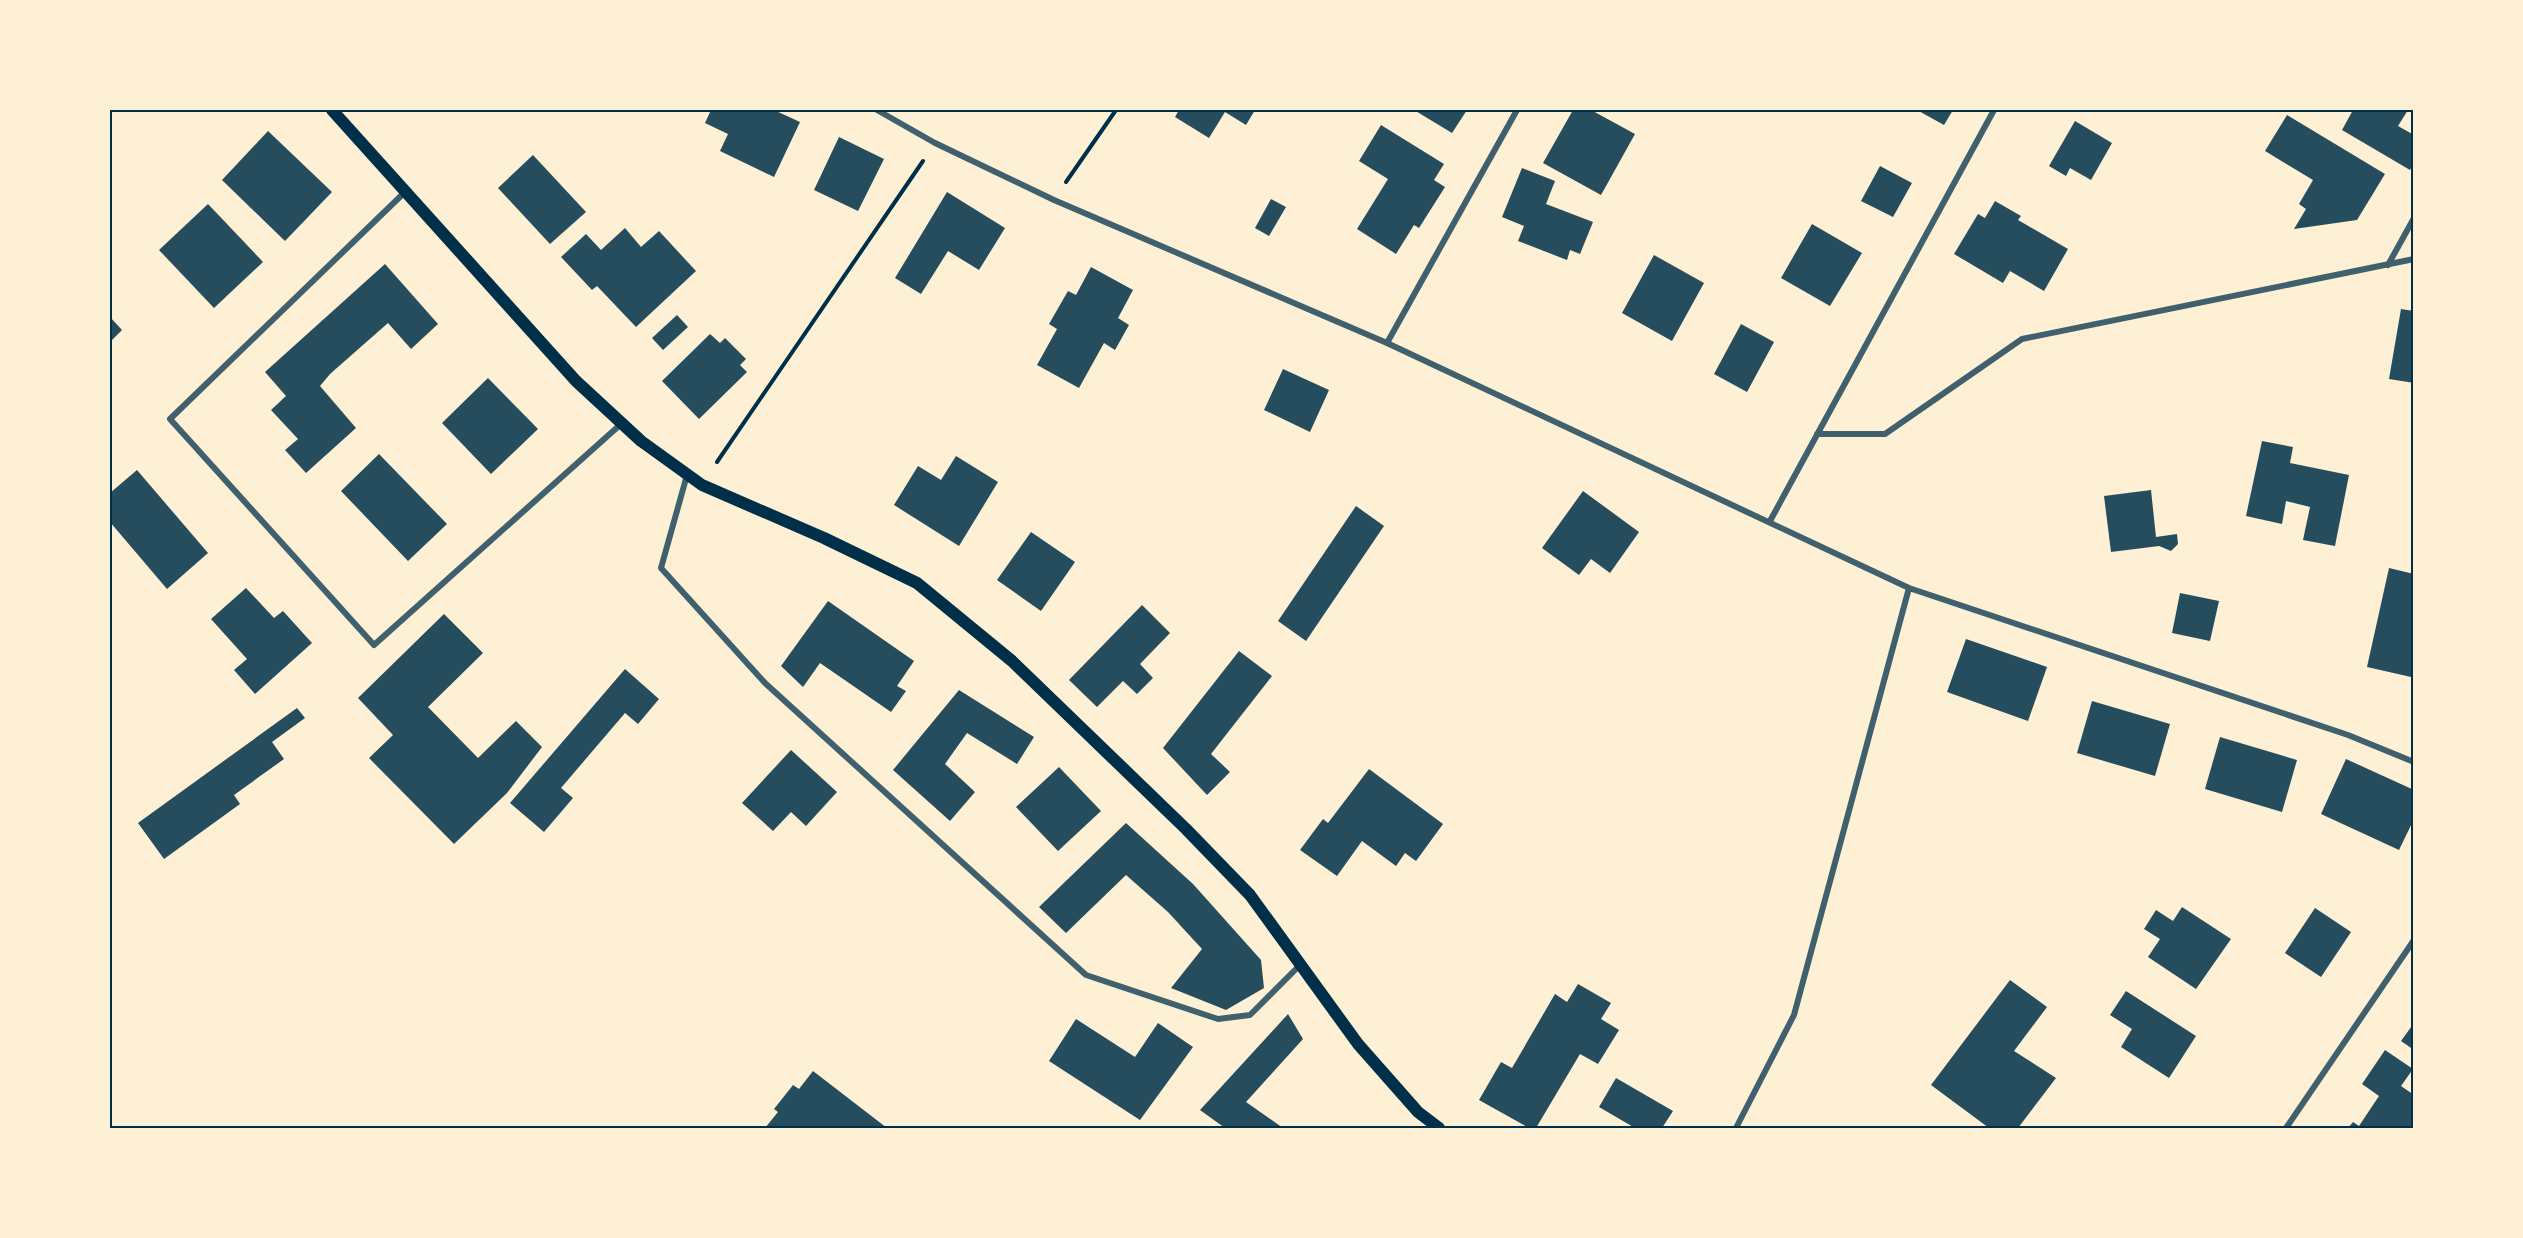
<svg xmlns="http://www.w3.org/2000/svg" width="2523" height="1238" viewBox="0 0 2523 1238" font-family="Lora,serif">
<style>
.building{fill:#264d5e}
.lines{fill:none;stroke-linecap:round;stroke-linejoin:round}
.path{stroke:#003049;stroke-width:4}
.minor{stroke:#3f606c;stroke-width:6}
.secondary{stroke:#003049;stroke-width:12}
.neatline{fill:none;stroke:#003049;stroke-width:2}
</style>
<rect width="100%" height="100%" fill="#fdf0d5"/>
<path class="building" d="M711 110H774L800 122 774 177 720 151 728 134 705 123Z
M1179 110H1255L1246 125 1225 112 1209 138 1175 117Z
M1414 110H1467L1452 133Z
M1573 110H1591L1635 134 1601 195 1543 163Z
M1917 110H1953L1944 125Z
M2353 110H2408L2398 126 2414 135V163L2410 170 2342 130Z
M2287 115 2385 174 2357 220 2294 229 2306 209 2299 204 2313 180 2265 151Z
M2075 121 2112 143 2091 180 2070 168 2066 176 2049 166Z
M1381 125 1444 164 1434 180 1445 187 1419 228 1414 225 1396 254 1357 229 1388 179 1359 161Z
M268 131 332 192 285 241 222 180Z
M839 137 884 159 858 211 814 190Z
M533 155 586 212 550 244 498 188Z
M1880 166 1912 183 1893 217 1861 201Z
M1522 168 1555 181 1546 204 1593 222 1580 254 1570 250 1567 260 1518 241 1524 226 1502 217Z
M947 192 1005 228 979 270 948 251 921 294 895 278Z
M1271 199 1286 207 1269 236 1255 228Z
M1995 201 2021 216 2018 220 2068 249 2044 291 2010 271 2003 283 1954 254 1978 214 1985 218Z
M208 204 263 262 214 308 159 250Z
M1812 224 1862 253 1830 306 1781 278Z
M625 228 641 247 659 231 696 271 636 327 597 286 592 290 561 257 586 234 601 250Z
M1654 255 1704 283 1672 341 1622 313Z
M385 264 438 324 411 349 388 323 330 374 320 386 356 428 306 473 285 450 298 439 271 410 286 396 265 372Z
M1091 267 1133 290 1118 318 1129 325 1115 350 1104 343 1079 388 1037 365 1057 329 1049 324 1068 291 1076 295Z
M2401 309 2414 311V383L2389 379Z
M677 315 688 327 663 350 652 338Z
M110 317 122 330 110 342Z
M1741 324 1774 342 1747 392 1714 374Z
M710 334 720 343 725 338 746 359 740 365 747 372 699 419 662 381Z
M1283 369 1329 390 1310 432 1264 410Z
M488 378 538 429 491 474 442 423Z
M2262 441 2293 447 2290 463 2349 475 2335 546 2303 540 2310 507 2286 501 2282 524 2246 516Z
M379 454 447 524 408 561 341 491Z
M956 456 998 482 959 546 894 505 918 466 941 480Z
M137 470 208 553 167 589 110 522V493Z
M2151 490 2156 537 2177 534 2178 544 2171 551 2159 546 2111 552 2104 496Z
M1583 491 1639 532 1610 573 1591 559 1579 575 1542 548Z
M1356 506 1384 526 1306 641 1278 621Z
M1031 532 1075 562 1041 611 997 580Z
M2389 568 2414 574V667L2411 677 2367 667Z
M246 588 274 618 283 611 312 643 255 694 234 670 247 659 211 619Z
M2180 593 2219 601 2210 641 2172 633Z
M828 601 914 661 897 686 906 691 891 712 820 663 803 687 781 666Z
M1142 605 1170 633 1140 664 1153 678 1137 694 1123 681 1097 707 1069 680Z
M444 614 483 653 428 707 478 758 516 721 542 747 507 793 454 844 369 758 393 735 358 698Z
M1966 639 2047 667 2028 721 1947 692Z
M1239 651 1272 676 1211 754 1230 772 1207 795 1163 748Z
M625 669 659 699 638 724 625 713 561 788 573 798 544 832 510 803Z
M959 690 1034 737 1017 764 967 733 945 764 975 792 950 821 893 770Z
M2092 701 2170 724 2155 776 2077 753Z
M297 708 305 718 272 742 284 759 234 795 240 804 164 859 138 823Z
M2220 737 2297 760 2282 812 2205 789Z
M791 750 837 792 806 826 791 812 773 831 742 803Z
M2346 759 2414 790V819L2399 850 2321 814Z
M1059 767 1101 811 1058 851 1016 807Z
M1369 769 1443 824 1416 861 1405 853 1396 866 1362 841 1337 876 1300 850 1323 819 1328 823Z
M1126 823 1193 884 1261 960 1264 988 1226 1010 1171 988 1202 949 1168 912 1126 875 1066 933 1039 907Z
M2182 907 2231 939 2196 989 2148 957 2160 939 2144 929 2156 910 2173 921Z
M2315 908 2351 932 2321 977 2285 953Z
M2010 980 2047 1007 2014 1051 2056 1078 2018 1128H1989L1931 1085Z
M1578 984 1611 1003 1601 1019 1619 1030 1598 1064 1580 1054 1536 1128H1529L1479 1100 1501 1062 1512 1068 1555 994 1567 1002Z
M2126 991 2196 1036 2169 1078 2121 1047 2132 1029 2110 1015Z
M1288 1014 1303 1039 1246 1102 1283 1128H1225L1200 1110Z
M1076 1019 1135 1057 1158 1023 1193 1047 1140 1120 1049 1061Z
M2414 1023V1050L2401 1041Z
M2385 1050 2413 1069 2401 1086 2414 1095V1128H2348L2353 1122 2359 1126 2379 1096 2362 1084Z
M813 1071 887 1128H765L778 1112 774 1109 793 1085 799 1089Z
M1616 1078 1673 1111 1662 1128H1635L1599 1107Z"/>
<g class="lines">
<path class="path" d="M1066 182 1116 110
M717 462 923 161"/>
<path class="minor" d="M877 110 935 143 1054 200 1387 343 1909 588 2348 735 2414 762
M405 192 170 419 374 645 621 424
M2388 265 2414 218
M1387 343 1517 110
M1817 434H1885L2022 339 2414 259
M687 475 661 568 765 683 1086 975 1218 1019 1250 1015 1301 964
M1770 521 1994 110
M1736 1128 1794 1015 1909 588
M2286 1128 2414 940"/>
<path class="secondary" d="M332 110 576 381 641 441 702 485 824 538 917 583 1012 661 1186 829 1250 895 1358 1044 1418 1112 1439 1128"/>
</g>
<rect width="2523" height="1238" fill="none" stroke="#fdf0d5" stroke-width="222"/>
<rect x="111" y="111" width="2301" height="1016" class="neatline"/>
</svg>
